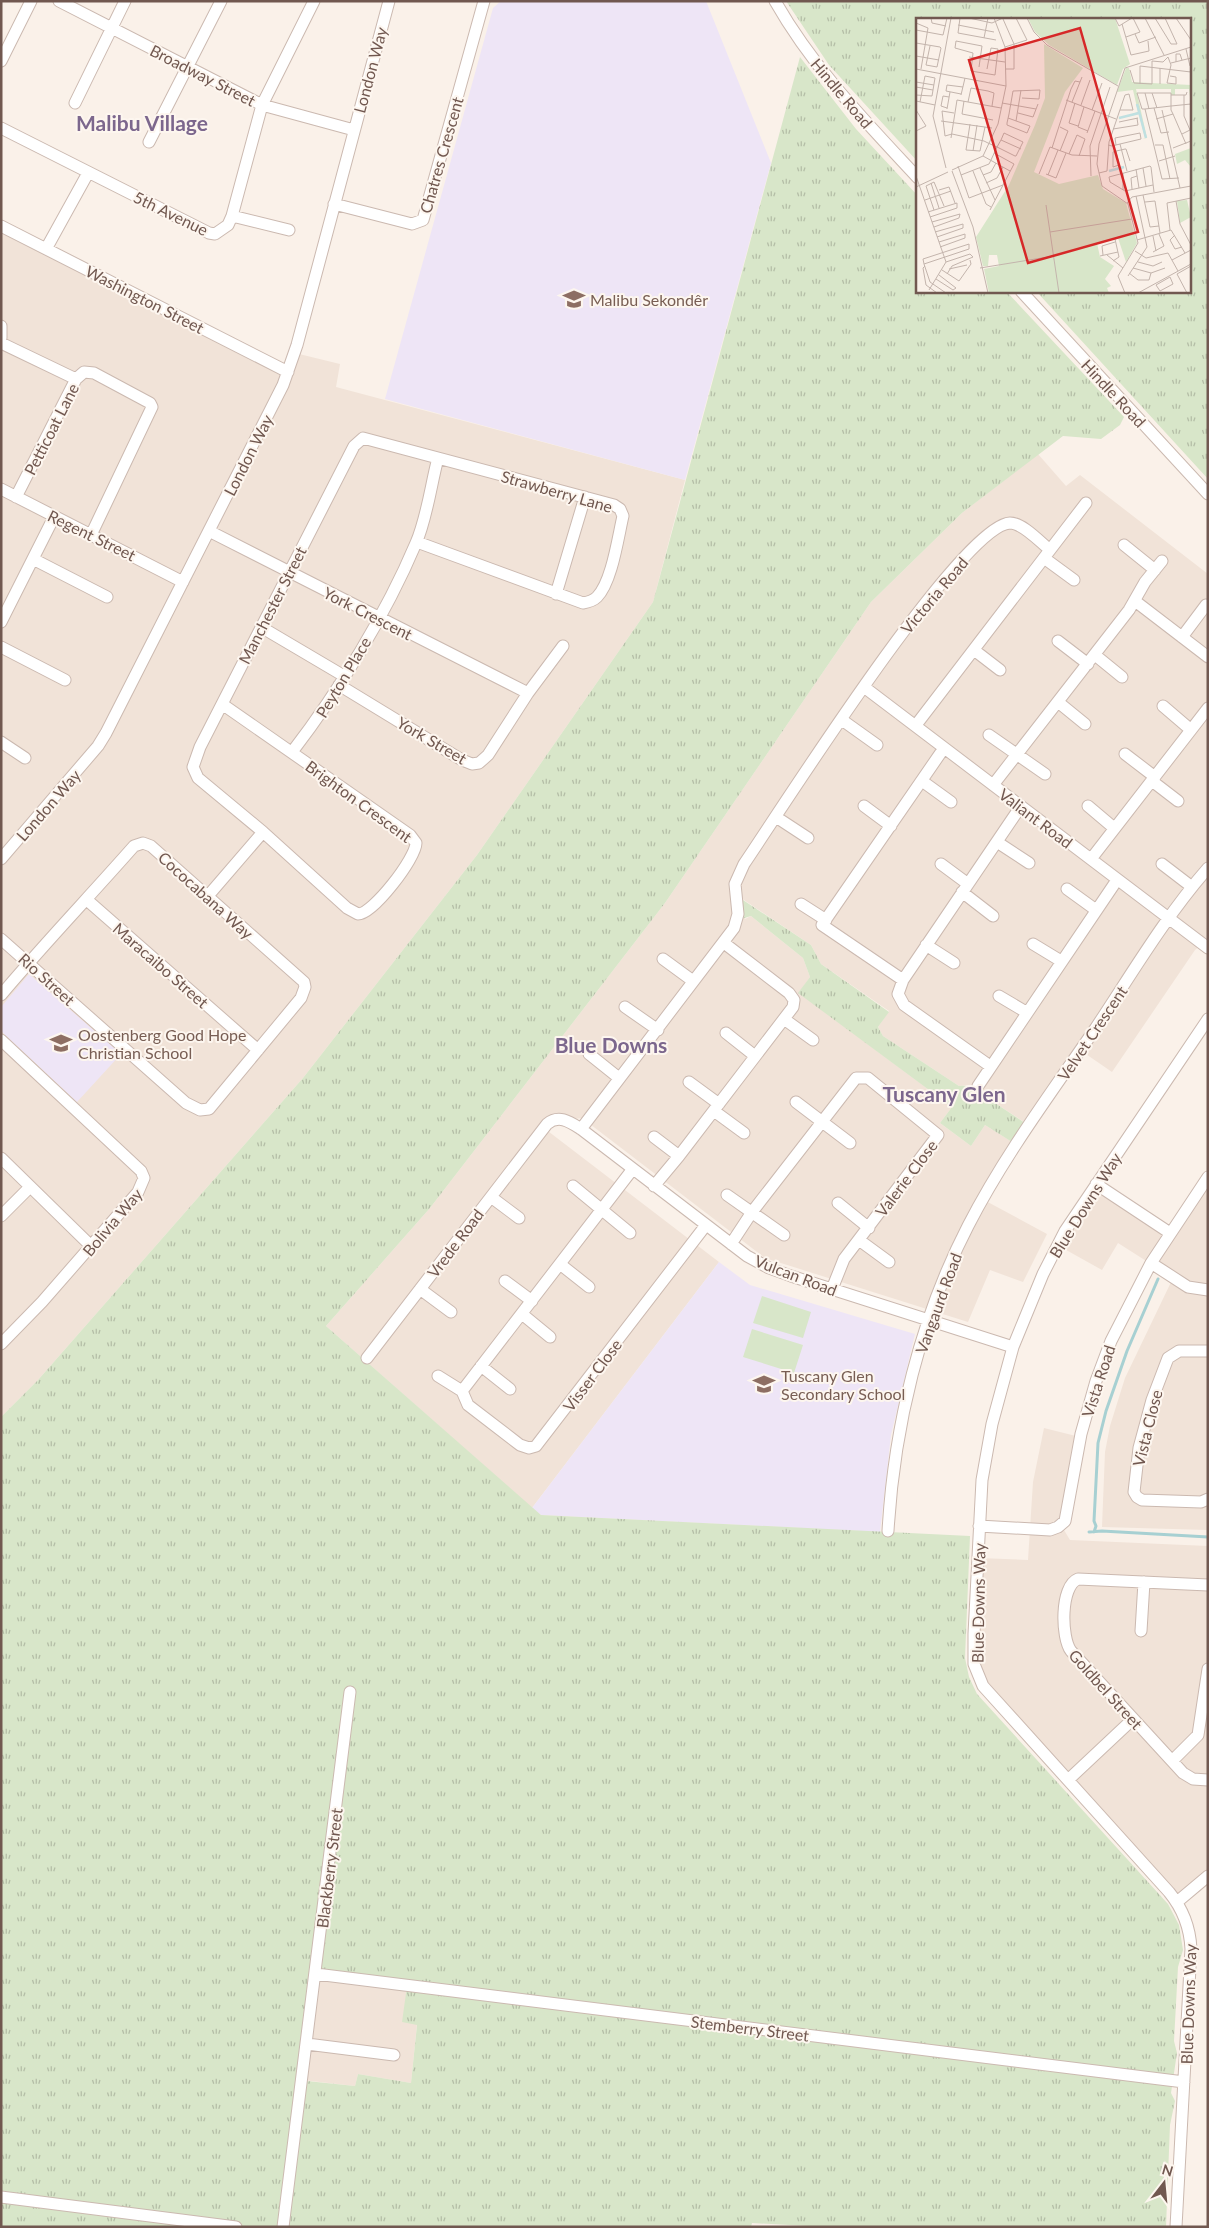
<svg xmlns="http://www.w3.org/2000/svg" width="1209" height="2228" viewBox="0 0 1209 2228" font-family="Lato,sans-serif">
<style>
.residential{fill:#f1e3d8}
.education{fill:#eee5f6}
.grass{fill:url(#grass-tufts);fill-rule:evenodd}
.pitch{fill:#d8e6c9}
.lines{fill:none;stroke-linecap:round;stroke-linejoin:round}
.stream{stroke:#a7d0d2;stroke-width:3}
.minor-casing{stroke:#cbb9b0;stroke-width:13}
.minor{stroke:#fff;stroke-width:11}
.labels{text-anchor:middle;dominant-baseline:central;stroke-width:4;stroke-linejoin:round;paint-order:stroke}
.street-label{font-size:16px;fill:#715850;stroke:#fdf6ef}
.education-label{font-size:16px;fill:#785e54;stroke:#fdf6ef;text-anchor:start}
.district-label{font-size:21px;font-weight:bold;fill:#7c678d;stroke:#fdf6ef}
.inset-river{fill:none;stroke:#bfe0e1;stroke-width:2.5}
.inset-road{fill:none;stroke:#c3b4ac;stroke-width:1}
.view{fill:#d62828;fill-opacity:0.15;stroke:#d62828;stroke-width:2.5}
.inset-edge{fill:none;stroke:#715850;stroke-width:2.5}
</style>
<defs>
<pattern id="grass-tufts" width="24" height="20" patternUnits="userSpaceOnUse" patternTransform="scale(1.25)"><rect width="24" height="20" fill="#d8e6c9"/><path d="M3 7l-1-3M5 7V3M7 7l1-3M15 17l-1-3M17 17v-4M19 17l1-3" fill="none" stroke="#b4bda6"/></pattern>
</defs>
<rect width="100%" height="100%" fill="#faf1e9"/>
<path class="residential" d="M1 228 286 373 295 353 340 364 336 387 685 480 653 602 477 855 303 1078 38 1380 1 1417Z
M1038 454 1066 486 1080 475 1208 574V939L1195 950 1112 1072 1080 1050 1030 1126 986 1097 982 1091 969 1085 959 1086 883 1036 878 1027 889 1011 821 964 811 945 741 898 745 919 751 916 803 958 810 977 799 993 952 1107 940 1123 971 1146 985 1125 1017 1145 984 1200 1047 1234 1023 1282 990 1270 968 1322 765 1258 582 1118 574 1119 560 1114 540 1125 719 1262 532 1508 326 1326 430 1208 665 903 871 602 962 513Z
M1208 1177V1530L1102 1527 1105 1452 1110 1426 1125 1378 1173 1278 1118 1243 1102 1270 1059 1246 1097 1185 1169 1233Z
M1044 1428 1080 1437 1061 1525 1070 1540 1208 1546V1876L1178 1902 979 1675V1558L1028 1560 1033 1482Z
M317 1975 408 1986 417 2024 411 2083 358 2074 355 2086 302 2080Z"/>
<path class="education" d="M501 1H706L771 163 685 480 385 399 493 8Z
M29 974 121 1054 77 1102 1 1031V1007Z
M719 1262 750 1285 915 1334 891 1435 880 1532 541 1515 532 1508Z"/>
<path class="grass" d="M786 1H1208V479L1036 291H1190V19H918V162L829 65Z
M800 57 856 129 918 196V291H1006L1124 417 1120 425 1101 439 1063 436 962 513 871 602 665 903 430 1208 326 1326 541 1515 970 1536 965 1658 969 1677 977 1694 1168 1904 1179 1925 1183 1950 1178 1967 1174 2041 1177 2053 1171 2093 1175 2101 1170 2125 1166 2227H827L752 2223 751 2227H1V1417L38 1380 303 1078 477 855 653 602ZM317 1975 407 1986 402 2022 417 2025 411 2083 358 2074 355 2086 307 2081Z
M740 898 811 945 821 964 889 1012 878 1027 883 1036 959 1086C970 1085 980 1087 986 1097L1025 1123 1012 1142 985 1125 971 1146 940 1123 952 1107 798 993 810 977 803 958 751 916 741 919Z"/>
<path class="pitch" d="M762 1296 811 1312 803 1338 753 1323Z
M752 1329 803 1345 794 1373 743 1357Z"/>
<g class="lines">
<path class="stream" d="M1089 1532 1102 1531 1208 1537
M1094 1532 1096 1526 1094 1521 1098 1443 1106 1411 1127 1351 1158 1279"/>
<g class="minor-casing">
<path id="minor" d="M59 1 262 105 354 130
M775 1C813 68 866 122 918 178
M1 61 31 1
M75 103 125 1
M1 128 209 233 215 234 228 225 232 216 262 105 314 1
M149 142 221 1
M334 204 412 224 423 220 484 1
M232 216 289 230
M1 226 288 372
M46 249 88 173
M1021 291 1208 494
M1 326V338
M1 343 76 379
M1 489 183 582
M16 497 76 379 84 372 94 373 150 403 152 407 91 535
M209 531 528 693
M1124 545 1155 570
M1044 558 1074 580
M33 559 107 597
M556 594 585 497
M1135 601 1208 657
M1 622 54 517
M261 627 344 676
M1182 637 1206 605
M1058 641 1088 664
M1 647 65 680
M974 650 1000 670
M1095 655 1122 677
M339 685 462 760 472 764 479 763 488 755 528 693 563 646
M864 687 1208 948
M1058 702 1085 724
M222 704 410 835 416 843C416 858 373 914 358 914L347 908 263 832 198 778 193 767 200 747 354 446 363 438 614 505 620 509 623 516C618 537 612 582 597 597 593 601 589 602 583 603L417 542
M1163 706 1191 730
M842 720 877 745
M916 725 1086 503
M989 735 1045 774
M1 742 25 758
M292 752C339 691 386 614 416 543 427 518 431 484 438 458
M1125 754 1155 777
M922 781 951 802
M1152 781 1178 801
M993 785 1129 610 1145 582 1162 561
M864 806 891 826
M1088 806 1114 828
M776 817 808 838
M997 842 1029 863
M1 859 98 746 106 733 283 385 297 345 389 1
M1091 859 1208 708
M941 864 968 884
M1162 864 1192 887
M1067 889 1096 910
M962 892 993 916
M207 897 263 832
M87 900 258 1050
M801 904 826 920
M1 939 186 1103 200 1110 209 1109 301 998 305 987 304 982 151 846 143 843 134 846C90 896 44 944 1 995
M1033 944 1061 961
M926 945 954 963
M663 959 693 981
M903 980 822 925 944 748
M999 996 1026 1012
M625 1007 658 1030
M784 1019 813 1040
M726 1033 755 1056
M1 1040 141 1171 144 1178 138 1192 42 1302 1 1344
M589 1054 619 1078
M990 1066 904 1005 898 994 903 980 1021 806
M689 1082 719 1104
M978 1086 1117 880
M796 1102 850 1143
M714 1111 744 1133
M581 1129 734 928 738 914 735 884 744 864C779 813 961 525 1010 523 1023 523 1040 542 1050 550
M654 1137 679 1156
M1 1158 91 1246
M1096 1184 1170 1233
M573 1186 630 1233
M654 1186 679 1156 793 1007 794 1000 789 993 724 943
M727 1195 784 1235
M491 1197 519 1218
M838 1203 869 1228
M1 1216 30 1187
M859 1240 889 1262
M731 1244 752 1212 856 1078H868L938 1135 844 1259 832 1289
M1151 1263 1188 1287 1208 1290
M560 1264 589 1287
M505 1281 532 1301
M420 1289 451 1312
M522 1314 550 1337
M1208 1351H1179L1168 1358 1152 1400 1139 1448 1134 1492 1137 1497 1142 1500 1201 1502 1208 1499
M367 1358 547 1124C559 1114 570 1122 581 1129L747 1256 769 1268 791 1276 1013 1347
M481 1366 510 1389
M438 1376 462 1391
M462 1391 468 1405 520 1445 529 1448 536 1446 706 1225
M462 1391 632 1170
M979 1526 1050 1530 1058 1527 1065 1521 1081 1434 1096 1381 1111 1341 1151 1263 1208 1177
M888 1531C894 1427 920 1319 968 1226 1004 1156 1051 1093 1095 1029 1131 975 1165 917 1208 868
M1208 1585 1078 1579C1060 1586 1061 1638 1071 1651L1183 1773 1193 1779 1208 1780
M1141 1631 1144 1582
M1172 1761 1198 1735 1208 1669
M1068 1780 1133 1719
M1177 1902 1208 1876
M316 1974 1184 2082
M307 2044 394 2055
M1 2197 236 2227
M283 2227 350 1692
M1176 2227 1191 1949C1190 1927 1183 1909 1169 1892L983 1686 974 1664V1634L982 1480 992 1424 1013 1347 1043 1274 1065 1231 1208 1019"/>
</g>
<use href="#minor" class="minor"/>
</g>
<defs>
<g id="school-bare" transform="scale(1.725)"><path d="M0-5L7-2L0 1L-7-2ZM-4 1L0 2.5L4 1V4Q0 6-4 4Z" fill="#8d6e63" stroke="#fdf6ef" stroke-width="2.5" paint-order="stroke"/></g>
</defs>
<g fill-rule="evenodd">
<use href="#school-bare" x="574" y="299"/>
<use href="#school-bare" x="61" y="1043"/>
<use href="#school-bare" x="764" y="1384"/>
</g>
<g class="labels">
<g class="street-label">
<text transform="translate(370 70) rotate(-75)">London Way</text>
<text transform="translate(203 75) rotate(27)">Broadway Street</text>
<text transform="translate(842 93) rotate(50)">Hindle Road</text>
<text transform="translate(441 155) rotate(-74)">Chatres Crescent</text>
<text transform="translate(171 213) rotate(26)">5th Avenue</text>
<text transform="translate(145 299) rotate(27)">Washington Street</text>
<text transform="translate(1114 393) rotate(47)">Hindle Road</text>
<text transform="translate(51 429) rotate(-63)">Petticoat Lane</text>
<text transform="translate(248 455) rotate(-63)">London Way</text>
<text transform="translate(557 491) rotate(16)">Strawberry Lane</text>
<text transform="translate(92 535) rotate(26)">Regent Street</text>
<text transform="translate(934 595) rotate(-50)">Victoria Road</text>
<text transform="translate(272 605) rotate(-63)">Manchester Street</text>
<text transform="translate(368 613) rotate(27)">York Crescent</text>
<text transform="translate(343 677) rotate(-59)">Peyton Place</text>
<text transform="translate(432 740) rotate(30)">York Street</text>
<text transform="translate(359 801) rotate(36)">Brighton Crescent</text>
<text transform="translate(48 805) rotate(-49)">London Way</text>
<text transform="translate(1036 818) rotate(37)">Valiant Road</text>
<text transform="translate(206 895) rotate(42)">Cococabana Way</text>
<text transform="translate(161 965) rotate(41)">Maracaibo Street</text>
<text transform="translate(47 979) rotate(42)">Rio Street</text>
<text transform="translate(1092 1033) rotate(-56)">Velvet Crescent</text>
<text transform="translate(906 1178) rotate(-53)">Valerie Close</text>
<text transform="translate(1085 1205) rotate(-58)">Blue Downs Way</text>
<text transform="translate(112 1222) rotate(-50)">Bolivia Way</text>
<text transform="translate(455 1243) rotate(-53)">Vrede Road</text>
<text transform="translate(796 1275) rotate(21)">Vulcan Road</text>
<text transform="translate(938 1303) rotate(-70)">Vangaurd Road</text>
<text transform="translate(592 1375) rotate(-53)">Visser Close</text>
<text transform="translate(1098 1381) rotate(-72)">Vista Road</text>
<text transform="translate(1147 1428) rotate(-76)">Vista Close</text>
<text transform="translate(978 1603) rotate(-89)">Blue Downs Way</text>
<text transform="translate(1106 1689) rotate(48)">Goldbel Street</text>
<text transform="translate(329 1868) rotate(-83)">Blackberry Street</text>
<text transform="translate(1188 2004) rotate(-88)">Blue Downs Way</text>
<text transform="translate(750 2028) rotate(7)">Stemberry Street</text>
</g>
<g class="education-label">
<text x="590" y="299">Malibu Sekondêr</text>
<text x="78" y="1034">Oostenberg Good Hope<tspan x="78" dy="18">Christian School</tspan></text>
<text x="781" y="1375">Tuscany Glen<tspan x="781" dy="18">Secondary School</tspan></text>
</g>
<g class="district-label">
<text x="142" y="122">Malibu Village</text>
<text x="611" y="1044">Blue Downs</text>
<text x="944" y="1093">Tuscany Glen</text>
</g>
</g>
<g transform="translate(916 18)">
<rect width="275" height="275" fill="#faf1e9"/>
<path d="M112 0H199L214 46 207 51 201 67 133 27 119 14ZM128 26 167 50 149 74 118 154 143 166 182 157 187 171 210 185 221 225 210 244 202 220 181 225 184 239 198 248 189 261 195 268 191 270 193 275H73L68 251 83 248 81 237H73L72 248H67L60 219 93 167 119 107 129 80ZM210 50H213L216 64 275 67V86L273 71H259V77H255V71H220L231 120 226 121 229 120 223 96 201 101 222 94 217 72 201 74ZM275 130V149L269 142 261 146 259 136ZM271 182 275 199 264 205 261 183Z" fill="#d8e6c9"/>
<path class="inset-river" d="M221 86 230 120M203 100 223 95M193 153 208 149"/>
<path class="inset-road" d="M15 0 16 5 30 8M44 0 42 15 80 22M53 0 76 5 87 0M111 0 118 14 131 27 202 68M199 0 203 8 216 0M229 0 248 37M239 0 255 26H261L249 0M260 0 275 22M87 1 98 26V51H89M0 5 12 10 5 51M206 6 215 37 233 33 232 23M42 7 78 14M0 12 27 17 31 0M219 16 223 25 240 19M210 19 224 14 217 0M68 20 72 0M0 25 24 29 25 30 21 49 10 47 14 28M89 29 111 22 100 0M270 31 274 48M0 38 23 42M53 39 89 44M260 44V36H264L266 42M255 45 275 40M63 49 66 28 40 23 39 30 57 35 55 53 79 57 82 31 75 30 71 51M0 51 90 68M214 52 218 65 236 66V43L247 44 252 39 255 47 251 65 260 66V59L254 58M0 64 18 67M224 66V48L275 54M244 66V50M0 69 17 72M229 75 233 91M236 75 241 90M45 76 30 73 31 67 47 69M0 77 16 78 19 60 9 58M45 77 49 60M255 77H270L271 74M150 82 200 101M0 83 19 87M48 83 46 96 77 102M4 84 9 58M52 84 55 70 72 73 78 75 76 88M156 84 166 59M86 85 120 91M159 85 153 105 162 108M165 87 174 62M168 89 162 109 172 113M31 90 25 88 27 78 33 79M238 90 245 115 253 114M31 91 34 74M229 91 246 161 263 160M0 92 10 108 0 113M176 92 186 65M246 92 264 170M38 95 26 93 29 118 36 116 68 123 72 125 81 129 99 138H100L107 124 88 115 85 122 81 129 80 131 75 142 73 146 45 157M102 95 117 99 122 86M257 96 255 92V75H221L226 91H229L255 88 275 86M92 100 114 108 111 115 91 107V105L93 96 97 73 124 72 123 81 106 80M240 101 257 96 270 126M25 103 76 110M100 103 105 72M203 104 222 100M54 106 50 132 64 133 69 109M197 111 222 107 221 100M171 115 179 93M266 116 274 112 268 98V77M35 120 41 82 85 90M85 122 105 131M204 126 211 153M192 127 196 128 204 126 225 121 224 115 199 120 200 127M239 127H247L254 161M136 130 155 71 159 63 164 64M257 130 275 123M57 133 61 107M144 133 152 113 144 109M200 133 203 147 197 149V134L200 133 205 132 209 131H210L214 143M153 136 161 117 169 121 163 138M67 138 94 153M243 143 259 138M42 148 53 180 87 167M30 150 17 98 35 0M64 150 79 182M227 150 230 168M220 151 223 170M36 152 67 138 82 106 90 68 89 29 78 0M36 153 57 209 72 275M57 153 70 186 75 189M183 155 191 153 193 124 209 77 213 76 217 92H204M207 155V172M123 156 134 129 156 137 181 138M130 156 140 160 150 135M67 157 75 154 80 145M132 157 142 132M0 158 30 244 13 272M175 158 174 128 194 69M15 165 23 190M70 165 81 160 87 149M237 167 209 173 194 164 193 159 234 148 235 149 238 174M0 169 32 154M216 171 215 160 221 158M23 172 33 169 39 185M227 177 234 209 243 208M9 182 35 173M260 183 264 206 275 227M229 184 239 183 244 215M211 185 216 179 275 168M130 187 143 275M18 192 10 168 18 164 28 188M74 192 98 146 78 135M12 194 41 185V190L14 199M16 204 44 196 43 200 18 209M254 212 251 185 275 180M19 214 47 206V210L21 219M134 214 216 201M259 217 254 222 259 231 266 229M237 218 240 233M221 222 255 212 269 235M23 224 49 216V220L24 229M219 233 230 240 252 235 262 253M237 234 248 228 243 216M187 237 186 228 199 224M191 237 207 250M184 238 202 234M256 242 275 232M197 243 203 239 199 221M30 244 54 236 57 239 36 248 31 256M222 244 237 248 246 244M8 246 53 231V226L7 241 8 246 14 264 30 275M9 248 7 250 10 267 21 275M64 250 138 238M217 250 235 255 249 250M33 251 51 247M26 252 43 263 55 246 54 242M213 255 222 262H233L235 255M212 258 231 229 220 178M254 259 257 266 244 273 240 267ZM20 261 37 272 40 270 23 257M209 275 202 258 222 225 212 186 186 168 181 146 183 126 209 50 275 29M222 275 275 246M271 275 261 256 275 248"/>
<path class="view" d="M164 10 222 214 112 245 53 42Z"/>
<rect width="275" height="275" class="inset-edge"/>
</g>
<rect width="1209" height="2228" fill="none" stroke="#715850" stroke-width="5"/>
<g transform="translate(1164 2183) rotate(16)" stroke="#fdf6ef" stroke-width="4" paint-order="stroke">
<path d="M0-4L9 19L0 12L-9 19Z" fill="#715850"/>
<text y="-8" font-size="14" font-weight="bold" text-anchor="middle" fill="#715850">N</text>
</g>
</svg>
